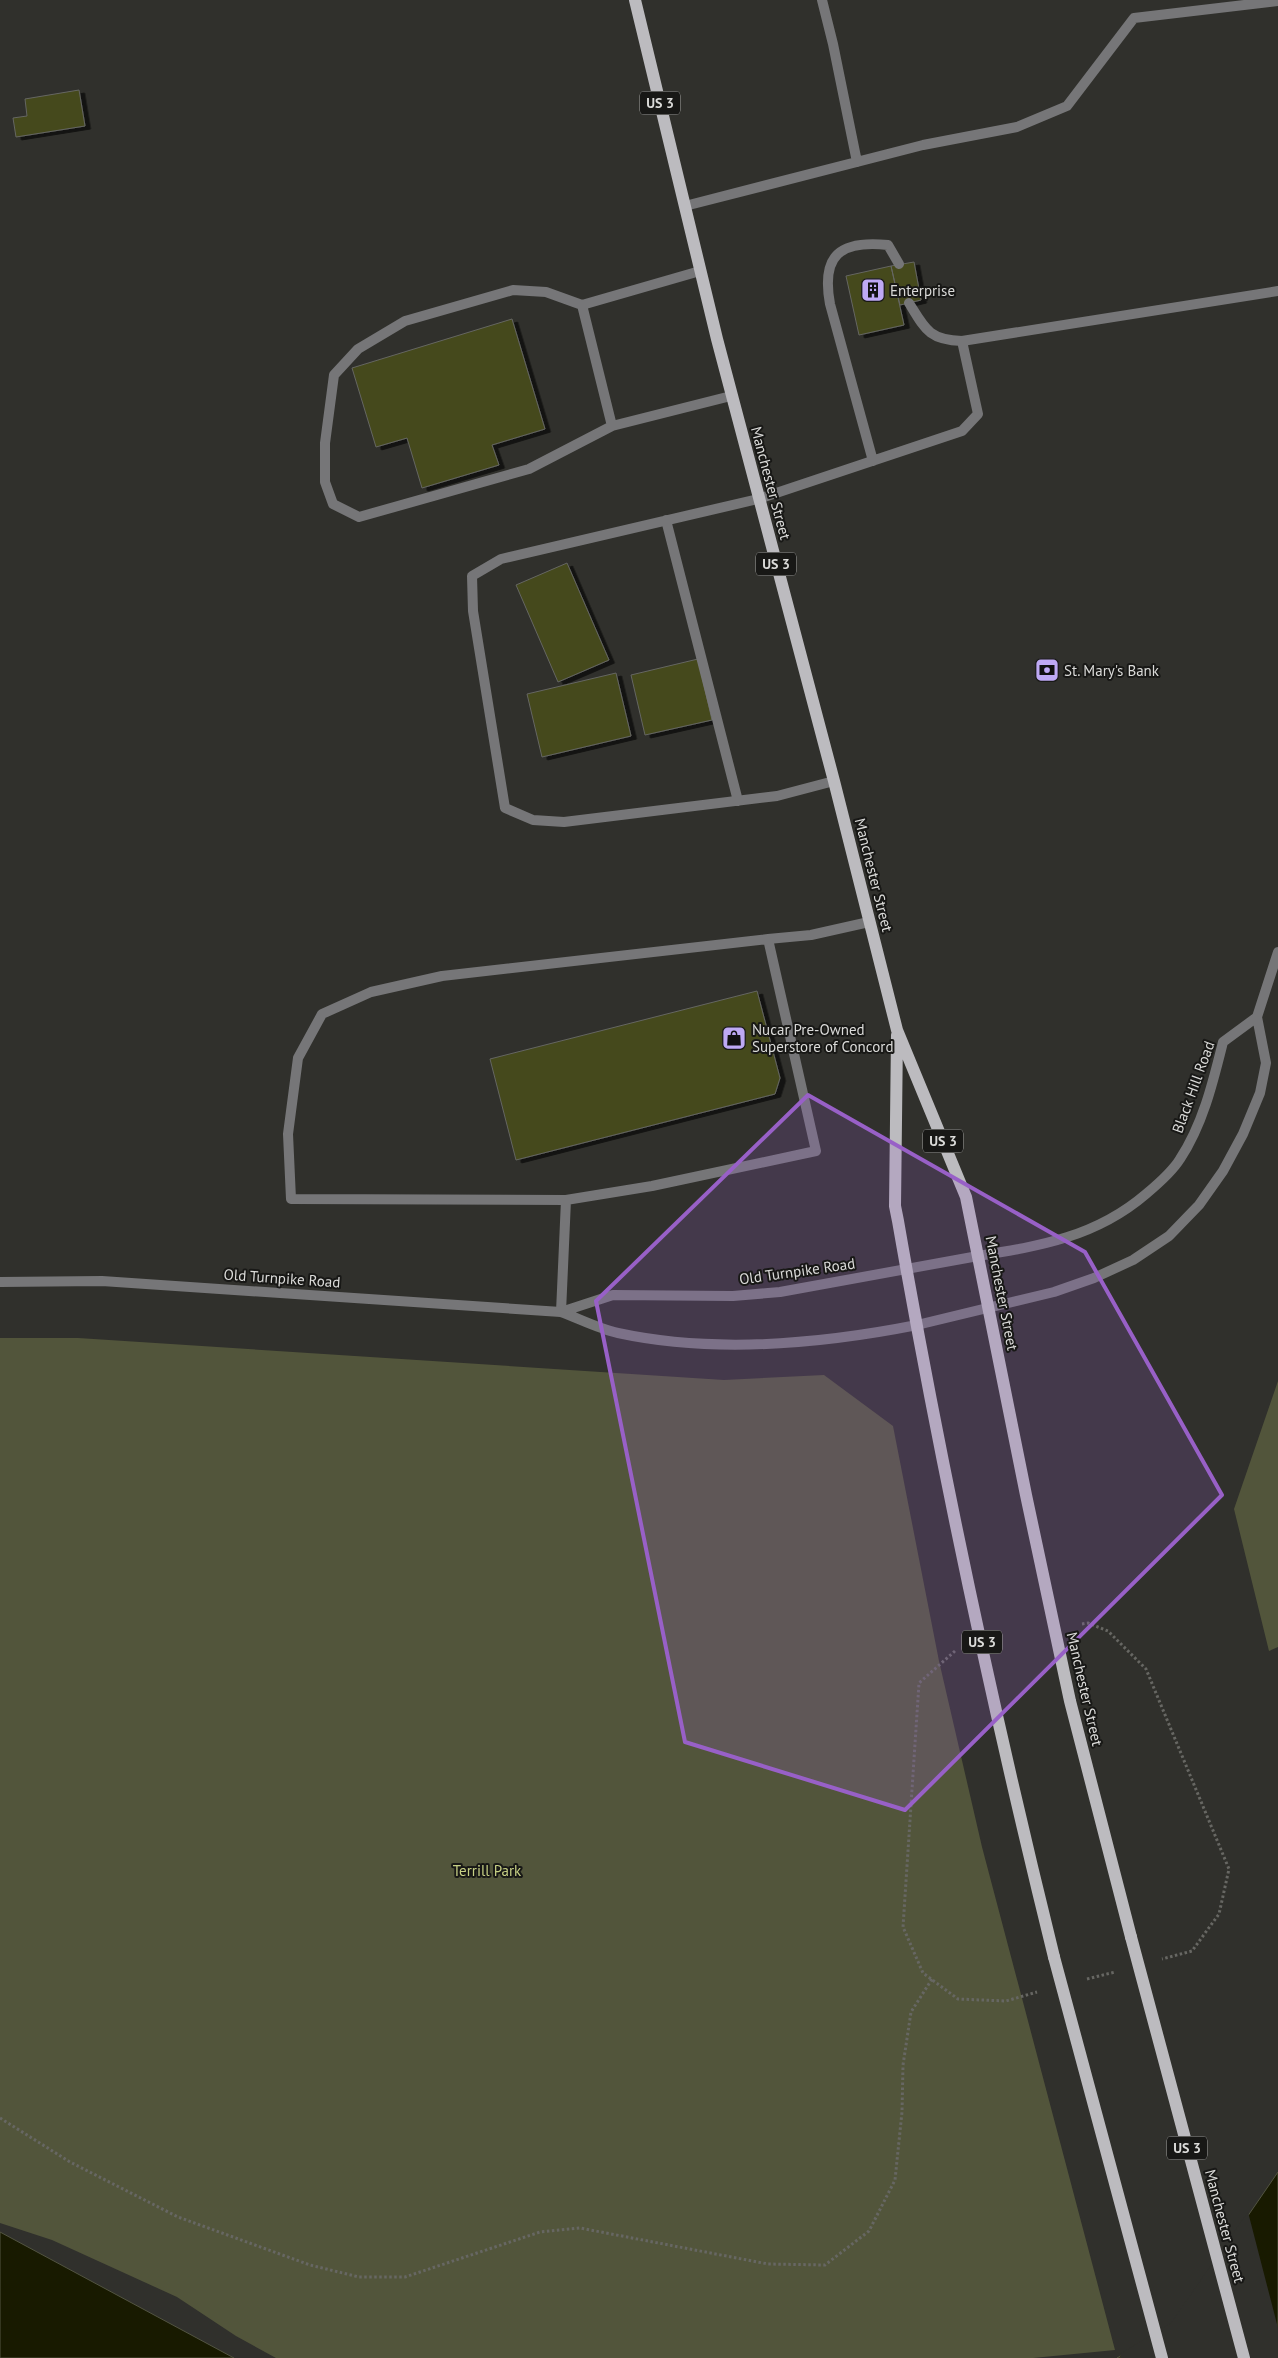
<svg xmlns="http://www.w3.org/2000/svg" width="1278" height="2358" viewBox="0 0 1278 2358" font-family="'PT Sans',sans-serif">
<style>
.green{fill:#52553b}
.water{fill:#181a00;stroke:#525441}
.pier{fill:#30302c}
.building{fill:#45491b;stroke:#656662;filter:url(#shadow)}
.lines{fill:none;stroke-linecap:round;stroke-linejoin:round}
.path{stroke:#676763;stroke-width:3;stroke-dasharray:2.5 2.5;stroke-linecap:butt}
.service{stroke:#767678;stroke-width:10}
.minor{stroke:#767678;stroke-width:10}
.tertiary{stroke:#767678;stroke-width:10}
.primary{stroke:#bcbbbf;stroke-width:12}
.primary-bridge{stroke:#bcbbbf;stroke-width:12}
.marked{fill:#9860c7;fill-opacity:0.2;stroke:#9860c7;stroke-width:4;stroke-linejoin:round}
.labels{text-anchor:middle;dominant-baseline:central;stroke-width:4;stroke-linejoin:round;paint-order:stroke}
.shield{fill:#181816;stroke:#a0a09e;stroke-width:1}
.shield-label{font-size:14px;font-weight:bold;fill:#dbdbd9}
.poi-label{font-size:15px;fill:#dbdbd9;stroke:#181816;text-anchor:start}
.street-label{font-size:15px;fill:#dbdbd9;stroke:#181816}
.park-label{font-size:15px;fill:#c7d085;stroke:#181816}
</style>
<defs>
<filter id="shadow"><feDropShadow dx="5.5" dy="3" stdDeviation="0" flood-color="#0009"/></filter>
</defs>
<rect width="100%" height="100%" fill="#30302c"/>
<path class="green" d="M0 1338H78L724 1380 824 1375 893 1426 939 1661 982 1847 1115 2350 1033 2358H276L236 2336 177 2297 52 2240 0 2223Z
M1278 1381V1647L1269 1651 1234 1509Z"/>
<path class="water" d="M1278 2172V2358H1117L1173 2325Z
M0 2232 234 2358H0Z"/>
<path class="pier" d="M1248 2212 1278 2328V2358H1121L1120 2354 1171 2323Z"/>
<path class="building" d="M79 90 85 126 16 137 13 118 27 116 25 99Z
M914 262 921 300 900 305 891 266Z
M891 266 904 325 859 335 846 276Z
M512 319 545 429 492 445 499 465 422 488 407 438 376 447 352 368Z
M567 563 609 660 558 682 516 585Z
M698 659 712 720 645 735 631 675Z
M616 673 631 736 542 757 527 694Z
M757 991 780 1078 775 1094 516 1160 490 1059Z"/>
<g class="lines">
<path class="path" d="M1082 1624 1088 1623 1108 1631 1146 1669 1229 1869 1219 1914 1192 1951 1162 1959
M955 1651 919 1683 903 1927 923 1973 958 1999 1006 2001 1037 1992
M1087 1979 1115 1972
M0 2118 70 2162 178 2217 310 2265 359 2277H405L540 2232 580 2228 768 2264 825 2265 869 2231 895 2180 902 2112 903 2065 911 2012 932 1979"/>
<path class="service" d="M822 0 833 44 857 162
M685 206 923 145 1017 127 1067 106 1134 18 1278 1
M700 271 582 305 612 426 731 396
M909 303C925 329 929 340 962 341
M582 305 546 292 513 290 405 321 358 349 334 375 325 443V482L333 504 359 517 529 469 612 426
M873 461 830 304C821 255 840 240 888 245L899 264
M666 520 738 801
M834 781 777 796 564 822 533 820 505 808 473 611 472 576 501 559 758 499 962 431 978 414 962 341 1278 291
M768 939 442 976 371 992 322 1014 298 1058 288 1134 291 1199 566 1200 652 1186 816 1151 768 939 811 935 869 922
M561 1312 566 1200"/>
<path class="minor" d="M978 1256C1040 1246 1096 1237 1146 1194 1158 1184 1172 1172 1180 1159 1203 1124 1213 1082 1223 1042L1257 1017
M917 1325 1054 1292 1094 1278 1133 1260 1169 1236 1199 1205 1223 1171 1243 1134 1260 1093 1266 1063 1257 1017 1278 952"/>
<path class="tertiary" d="M0 1282 102 1281 561 1312C580 1319 599 1329 618 1333 715 1354 821 1344 917 1325
M561 1312 613 1295 733 1296 780 1292 978 1256"/>
<path class="primary" d="M635 0 717 339 834 781 897 1030 966 1197 1026 1495 1070 1701 1131 1937
M897 1035 895 1206 898 1221C941 1468 994 1714 1054 1957"/>
<path class="primary-bridge" d="M1131 1937 1244 2358
M1054 1957 1162 2358"/>
</g>
<path class="marked" d="M808 1095 1085 1252 1222 1495 905 1810 685 1742 596 1301Z"/>
<defs>
<g id="building-square" transform="scale(1.25)"><rect x="-9" y="-9" width="18" height="18" rx="4" fill="#bea9f4" stroke="#181816"/><path d="M-4-6H4V6H1V3H-1V6H-4ZM-2.5-4.3h1.7v1.8h-1.7ZM.8-4.3h1.7v1.8H.8ZM-2.5-1h1.7V.8h-1.7ZM.8-1h1.7V.8H.8Z" fill="#111"/></g>
<g id="bank-square" transform="scale(1.25)"><rect x="-9" y="-9" width="18" height="18" rx="4" fill="#bea9f4" stroke="#181816"/><path d="M-6-4H6V4H-6ZM0-2.3a2.3 2.3 0 1 0 0 4.6a2.3 2.3 0 1 0 0-4.6Z" fill="#111"/></g>
<g id="shop-square" transform="scale(1.25)"><rect x="-9" y="-9" width="18" height="18" rx="4" fill="#bea9f4" stroke="#181816"/><path d="M-5-2.5h2.3a2.7 3.5 0 0 1 5.4 0H5L5.5 6h-11ZM-1.5-2.5h3a1.5 2.3 0 0 0-3 0Z" fill="#111"/></g>
</defs>
<g fill-rule="evenodd">
<use href="#building-square" x="873" y="290"/>
<use href="#bank-square" x="1047" y="670"/>
<use href="#shop-square" x="734" y="1038"/>
</g>
<g class="labels">
<g class="shield">
<rect x="640" y="91.5" width="40" height="23" rx="4"/>
<rect x="756" y="552.5" width="40" height="23" rx="4"/>
<rect x="923" y="1129.5" width="40" height="23" rx="4"/>
<rect x="962" y="1630.5" width="40" height="23" rx="4"/>
<rect x="1167" y="2136.5" width="40" height="23" rx="4"/>
</g>
<g class="shield-label">
<text x="660" y="103">US 3</text>
<text x="776" y="564">US 3</text>
<text x="943" y="1141">US 3</text>
<text x="982" y="1642">US 3</text>
<text x="1187" y="2148">US 3</text>
</g>
<g class="poi-label">
<text x="890" y="290">Enterprise</text>
<text x="1064" y="670">St. Mary's Bank</text>
<text x="752" y="1029">Nucar Pre-Owned<tspan x="752" dy="17">Superstore of Concord</tspan></text>
</g>
<g class="street-label">
<text transform="translate(771 483) rotate(75)">Manchester Street</text>
<text transform="translate(874 875) rotate(76)">Manchester Street</text>
<text transform="translate(1193 1087) rotate(-70)">Black Hill Road</text>
<text transform="translate(797 1271) rotate(-8)">Old Turnpike Road</text>
<text transform="translate(282 1278) rotate(4)">Old Turnpike Road</text>
<text transform="translate(1002 1293) rotate(79)">Manchester Street</text>
<text transform="translate(1085 1689) rotate(77)">Manchester Street</text>
<text transform="translate(1225 2226) rotate(75)">Manchester Street</text>
</g>
<g class="park-label">
<text x="487" y="1870">Terrill Park</text>
</g>
</g>
</svg>
